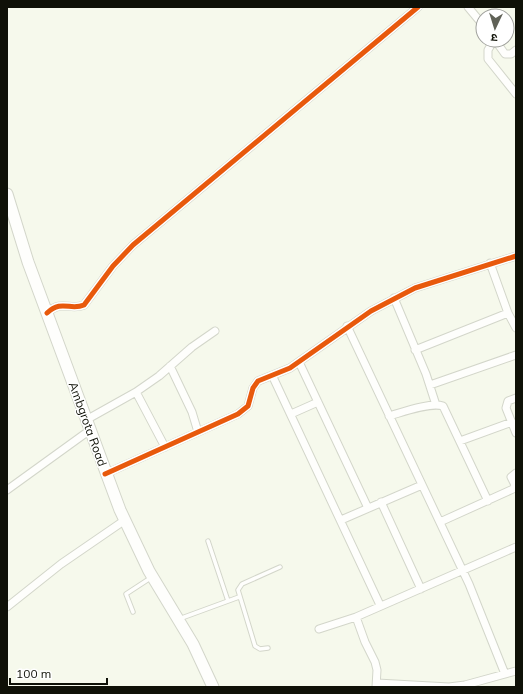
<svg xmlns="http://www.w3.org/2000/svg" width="523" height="694" viewBox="0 0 523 694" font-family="Mulish,'Noto Sans Devanagari',sans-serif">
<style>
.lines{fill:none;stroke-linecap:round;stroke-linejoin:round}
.lane-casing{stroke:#d3d6ca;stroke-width:5.5}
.street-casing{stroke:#d3d6ca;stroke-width:9}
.primary-casing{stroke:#d3d6ca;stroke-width:13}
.lane{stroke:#fefefc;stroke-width:3.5}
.street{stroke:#fefefc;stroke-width:7}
.primary{stroke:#fefefc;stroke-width:11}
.cycleway-casing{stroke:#fff;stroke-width:8}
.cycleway{stroke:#e8590c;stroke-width:5}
.labels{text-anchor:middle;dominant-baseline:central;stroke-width:3;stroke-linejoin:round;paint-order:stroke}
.street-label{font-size:12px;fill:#0f1107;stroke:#fff}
</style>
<rect width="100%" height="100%" fill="#f6f9ec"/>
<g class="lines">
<g class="lane-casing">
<path id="lane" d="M208 541 228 601
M133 612 126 594 152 577
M179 619 239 597
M268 648 260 649 255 646 238 590 242 584 280 567"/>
</g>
<g class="street-casing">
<path id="street" d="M468 7 483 25
M494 40 488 50V59L516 94
M495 40 505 54H511L516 50
M490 263 508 313 516 328
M394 298 426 374 436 405
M47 313C62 299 70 311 84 305L113 266 133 245 418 7
M347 326 469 584 505 674
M415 350 508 313
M299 362 368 508
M170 366 192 412 198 432
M272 375 380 605
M430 385 516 355
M136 392 165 447
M516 398 508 401 506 408 516 433
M291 414 318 402
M389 416C403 412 430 402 443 406L488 501
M86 420 136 392 159 376 192 347 215 331
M460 441 512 422
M105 474 238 414 248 406 253 388 258 381 290 368 371 311 415 288 516 256
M7 490 90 430
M381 502 421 589
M341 520 422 485
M440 522 513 489 515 485 511 477 516 473
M7 607 61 564 125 520
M356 617 365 642 375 662 377 670 376 687
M319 629 356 617 516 547
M377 683 449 687 465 685 516 671"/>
</g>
<g class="primary-casing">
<path id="primary" d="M7 194 28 262 120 510 149 571 193 644 213 687"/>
</g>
<use href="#lane" class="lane"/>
<use href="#street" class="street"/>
<use href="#primary" class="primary"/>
<g class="cycleway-casing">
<path id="cycleway" d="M47 313C62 299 70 311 84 305L113 266 133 245 418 7
M105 474 238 414 248 406 253 388 258 381 290 368 371 311 415 288 516 256"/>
</g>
<use href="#cycleway" class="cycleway"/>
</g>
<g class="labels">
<g class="street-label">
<text transform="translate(88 424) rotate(70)">Ambgrota Road</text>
</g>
</g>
<rect width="523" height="694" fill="none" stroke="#0f1107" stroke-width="16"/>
<g transform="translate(495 28) rotate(184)"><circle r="19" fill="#ffffff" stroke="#9fa09c"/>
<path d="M0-3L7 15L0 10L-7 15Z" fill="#606257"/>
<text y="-6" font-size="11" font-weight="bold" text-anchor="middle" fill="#0f1107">उ</text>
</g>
<path d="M10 678v6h97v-6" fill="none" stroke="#0f1107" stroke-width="2"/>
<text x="16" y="678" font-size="12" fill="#0f1107" stroke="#ffffff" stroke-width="3" paint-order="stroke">100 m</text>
</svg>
